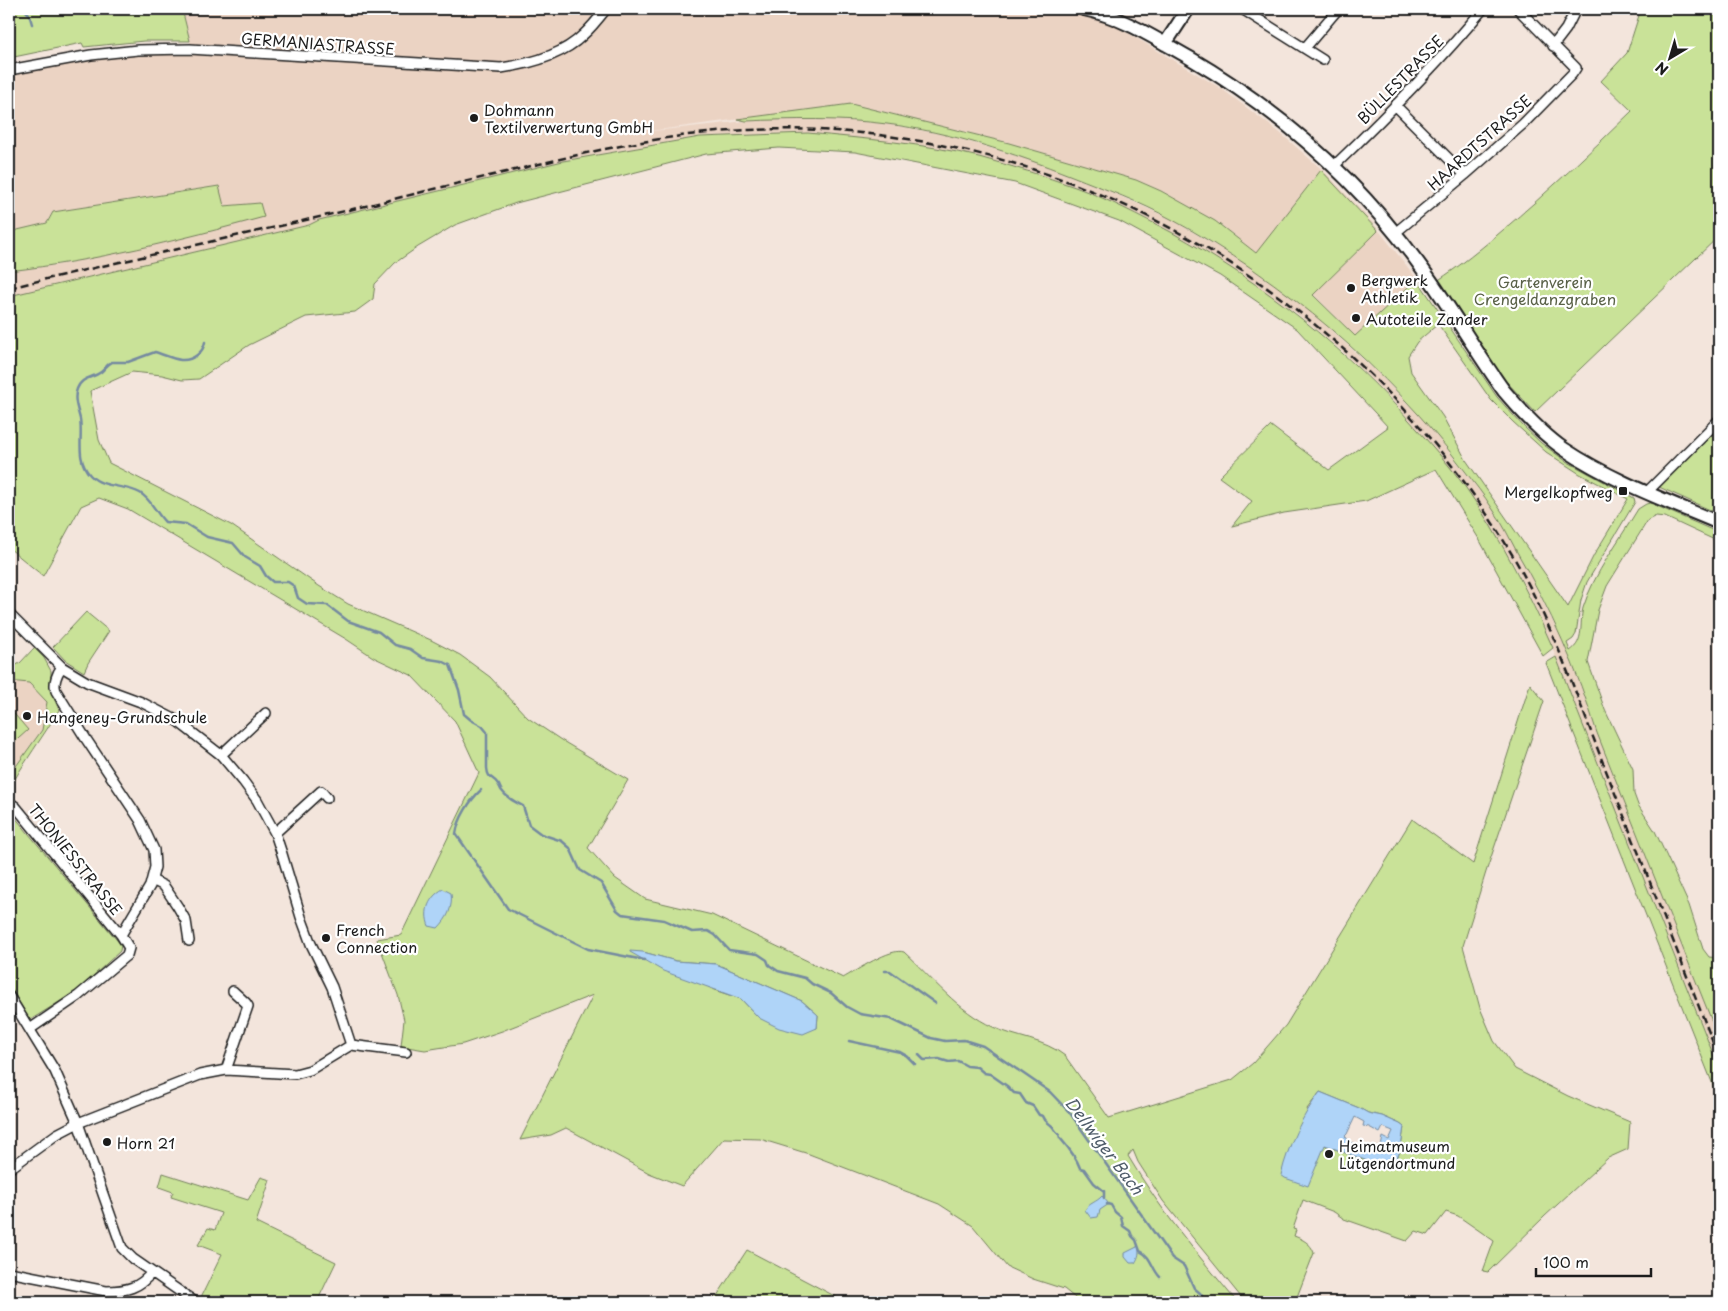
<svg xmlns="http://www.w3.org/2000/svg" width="1728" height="1311" viewBox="0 0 1728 1311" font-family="'Playpen Sans',sans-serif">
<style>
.built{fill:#ebd3c3}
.green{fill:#c9e298;stroke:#727f5a;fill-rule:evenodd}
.water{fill:#afd4f8;stroke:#748aa0;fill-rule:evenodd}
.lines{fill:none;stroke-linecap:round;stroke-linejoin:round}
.stream{stroke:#748aa0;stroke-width:2.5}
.street-casing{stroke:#1c1c1c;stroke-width:12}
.secondary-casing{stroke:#1c1c1c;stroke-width:16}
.street{stroke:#fff;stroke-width:9}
.secondary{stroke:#fff;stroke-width:12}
.rail{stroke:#1c1c1c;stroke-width:2.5;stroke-dasharray:8 4;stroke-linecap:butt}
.poi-dot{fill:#1c1c1c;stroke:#fff;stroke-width:2}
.labels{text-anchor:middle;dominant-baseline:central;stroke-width:4.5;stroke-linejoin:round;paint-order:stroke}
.street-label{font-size:15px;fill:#1c1c1c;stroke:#fff}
.poi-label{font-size:15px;fill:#1c1c1c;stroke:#fff;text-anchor:start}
.park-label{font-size:15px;fill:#596147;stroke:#fff}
.water-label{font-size:16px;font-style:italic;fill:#4f5c69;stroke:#fff}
</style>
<rect width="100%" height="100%" fill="#f3e5dc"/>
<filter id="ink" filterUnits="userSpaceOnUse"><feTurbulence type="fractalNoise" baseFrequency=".02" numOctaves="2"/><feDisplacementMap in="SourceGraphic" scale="10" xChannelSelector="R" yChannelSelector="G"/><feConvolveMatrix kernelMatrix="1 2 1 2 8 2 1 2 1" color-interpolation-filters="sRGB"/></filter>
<g filter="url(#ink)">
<path class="built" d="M182 9H1049L1086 15 1116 26 1222 89 1279 132 1326 173 1373 223 1417 279 1355 336 1313 294 1378 231 1351 201 1256 253 1215 221 1161 191 1136 180 1009 143 851 104 635 133 746 121 821 118 887 124 946 135 1034 161 1102 188 1169 218 1247 264 1309 310 1380 375 1429 426 1493 508 1524 564 1564 644 1588 705 1597 733 1719 1039V1069L1556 657 1531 599 1514 565 1466 488 1438 454 1394 402 1343 352 1295 312 1186 241 1141 216 1078 188 1027 171 977 157 808 133 700 137 563 161 437 191 319 220 309 225 9 296V271L57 265 166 242 260 203 224 206 218 186 53 212 47 223 9 232V71L71 58 190 49V40Z
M9 681 29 683 47 702 42 730 9 776Z"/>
<path class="green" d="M9 9H182L190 41H144L84 47 82 43 9 58Z
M1641 9H1719V236L1535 412 1488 362 1437 281C1460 266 1482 248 1503 230 1548 192 1590 152 1632 111L1601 81 1627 53Z
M851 104 1009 143 1136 180 1161 191 1215 221 1256 253 1321 170 1378 231 1313 295 1355 336 1417 279 1497 397 1523 426 1541 443 1566 461 1634 498 1635 502 1587 582 1581 600 1576 634 1573 639 1567 643 1570 651C1585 641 1579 624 1583 608 1594 573 1619 541 1638 509L1646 504 1650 503 1719 533V542L1665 517 1656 516 1648 520 1607 586 1598 610 1588 662 1605 710 1633 769 1634 794 1638 805 1655 831 1689 905 1703 949 1709 957 1719 958V1039L1597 733C1578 670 1550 609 1517 552 1509 537 1502 522 1492 508 1484 495 1474 483 1465 471 1388 369 1284 280 1171 219 1140 202 1105 189 1072 176 1013 153 950 132 887 124 840 118 793 119 746 121L737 119ZM1438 324 1491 400 1513 422 1546 452 1580 474 1628 499 1594 555 1568 607 1466 460 1443 417 1411 372 1408 356 1417 342Z
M808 133C865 139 924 143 979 157 1012 166 1044 176 1075 187 1108 199 1140 216 1171 232 1265 284 1346 348 1417 429 1434 448 1451 467 1466 488 1501 538 1528 592 1553 648L1543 656 1479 539 1436 469 1366 501 1284 513 1232 526 1252 501 1219 477 1271 426 1329 470 1388 427 1297 329 1220 276 1119 221 1015 183 855 152 779 148 706 154 516 203 455 225 418 247 395 263 375 284 373 299 355 312 306 317 249 345 199 379 182 380 162 375 132 372 90 391 99 440 109 463 231 525 319 586 348 604 431 640 460 655 490 677 528 718 561 740 628 780 588 848 615 878 645 899 712 915 843 978C856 971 891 947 904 952 932 978 958 1011 993 1027 1016 1038 1044 1039 1065 1056L1109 1118 1232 1080 1253 1063 1286 1025 1412 819 1473 864 1530 684 1544 701 1486 872 1463 946 1480 1008 1494 1041 1515 1069 1568 1096 1630 1122 1628 1149 1608 1158 1545 1216 1488 1272 1483 1271 1494 1241 1458 1216 1446 1212 1428 1235 1416 1231 1407 1241 1344 1219 1334 1212 1303 1200 1293 1229 1296 1230 1294 1236C1302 1239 1311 1243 1314 1253L1295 1302H1245L1163 1201 1138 1162 1133 1150 1128 1156C1160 1210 1197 1254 1237 1302H1080L1064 1289 1033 1279 1007 1267 973 1226 939 1204 809 1154 760 1139 724 1138 682 1186 649 1173 566 1128 551 1135 520 1140 593 995 502 1031 463 1044 425 1050 401 1046 404 1020 398 995 377 939 401 935 479 773 455 721 411 675 373 657 346 639 128 509 99 498 81 506 43 576 9 548V296L309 225 319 220 563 161 700 137ZM643 952 676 961 716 964 802 1001 818 1015 817 1028 759 1018 741 999 714 990ZM1320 1092 1359 1108 1368 1113 1382 1116 1400 1124 1404 1127C1401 1143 1402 1165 1383 1167L1324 1145 1307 1109Z
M219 186 224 206 260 203 264 217C180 240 95 261 9 271V232L47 223 53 212Z
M1719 428V514L1659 487Z
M86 612 109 631 88 663 84 672 65 660 53 647Z
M34 648 44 658 51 671V691L59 710C43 737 24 762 9 789V776L42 730 47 702 29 683 9 681V669L20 663Z
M1556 657 1719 1069V1100L1546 663Z
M9 708 28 730 9 747Z
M9 810 121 945 120 951 77 991 30 1020 9 985Z
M163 1173 248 1200 261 1177 270 1180 256 1223 336 1262 317 1302H201L202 1295 222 1254 198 1245 208 1228 215 1230 221 1213 171 1197 173 1192 159 1187Z
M747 1250 846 1302H713Z"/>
<path class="water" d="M443 889 451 893C453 907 448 918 438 928L429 926C423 911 429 897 443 889Z
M630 951 643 952 676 961 716 964 802 1001 818 1015 817 1028 803 1034 779 1028 759 1018 741 999 663 971 630 952Z
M1320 1092 1359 1108 1368 1113 1382 1116 1400 1124 1404 1127C1401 1143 1402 1165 1383 1167L1325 1145 1308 1186 1285 1178 1281 1175C1288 1146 1302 1116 1320 1092ZM1355 1117 1364 1122 1363 1126 1369 1127 1380 1133 1383 1127 1393 1131 1389 1140 1383 1137 1381 1147 1375 1152 1350 1142 1345 1136 1347 1134Z
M1102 1196 1109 1204 1100 1210 1098 1217 1091 1218 1085 1210C1089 1203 1097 1202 1102 1196Z
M1138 1244C1140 1252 1139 1257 1135 1263H1130L1125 1257V1253L1137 1247Z"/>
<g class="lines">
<path class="stream" d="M24 9 29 14 32 24
M205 342C204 348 201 352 197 355 183 366 169 356 155 352L128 362H112C107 364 105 369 101 372 92 379 82 376 77 389 73 399 78 410 80 419 83 438 75 459 90 475 103 489 124 484 140 493 151 499 156 513 165 522L186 524 207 537 233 543 245 557 260 566 266 576 273 582H288L294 586 298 598 307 604 327 605 348 621 379 632 395 645 410 649 423 658 442 661 450 665 459 690 464 714 471 720 482 726 487 732V768C488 780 493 776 498 784 500 786 500 789 502 791 507 798 515 802 523 806L529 825 541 834 562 841 570 848 580 870 601 883 617 910 622 914 664 920 692 932 708 931 715 935 729 950 758 954 767 960 769 965 778 971 805 978 812 984 831 993 847 1007 860 1014 891 1019 931 1038 945 1041 964 1040 983 1046 1050 1092 1070 1113 1172 1258 1184 1266 1194 1288 1200 1293 1206 1302
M481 790C470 800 458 819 456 834L508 909 588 949 644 960
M885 971H890L935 1003
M849 1041 900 1052 907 1056 915 1064
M919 1055 924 1060 939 1059 949 1062 958 1061 967 1066 977 1067 984 1073 990 1074 1007 1086 1014 1093 1020 1094 1026 1103 1033 1106 1039 1115 1043 1116C1045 1122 1048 1122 1052 1126 1055 1129 1055 1132 1059 1134L1060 1138C1067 1146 1076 1156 1080 1168L1084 1169 1094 1183 1104 1191V1198
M1107 1204 1111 1205 1115 1212 1121 1217 1123 1226 1130 1231 1132 1236 1136 1240 1140 1251C1151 1256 1152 1269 1160 1277"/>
<g class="street-casing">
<path id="street" d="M1242 9 1323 60
M1553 46 1566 29 1576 9
M1305 48 1338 9
M9 70 91 55 138 50 190 49 501 68C529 64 562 56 583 35 592 27 599 18 606 9
M1395 105 1465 175
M1334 166C1386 116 1438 64 1483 9
M1395 233 1465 175 1523 124 1572 74 1576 68 1518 9
M1647 492 1719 420
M9 614 62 667 87 682 141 702 176 720 221 755 243 781 257 800 275 833 282 854 301 917 311 944 332 987 351 1045
M221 755 266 713
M9 802 16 807 121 935
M275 833 321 791 327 798
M152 880 164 886 178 907 186 921 189 941
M9 996 55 1071 78 1123 122 1248 133 1259 195 1302
M30 1029 78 996 127 955 129 948 121 935 150 886 155 867 154 850 140 820 86 739 56 691C53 683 57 673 62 667
M226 1070 248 1006 246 1003 233 991
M9 1169 57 1134 78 1123 200 1075 226 1070 295 1074 310 1070 351 1045 406 1052
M9 1272 106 1291C126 1291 140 1288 152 1272"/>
</g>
<g class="secondary-casing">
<path id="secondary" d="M1084 9C1123 17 1156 39 1190 58 1282 112 1362 184 1424 271 1452 310 1476 352 1504 391 1522 412 1541 433 1564 449 1612 481 1667 501 1719 523
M1165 44 1188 9"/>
</g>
<use href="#street" class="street"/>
<use href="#secondary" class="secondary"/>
<path class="rail" d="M9 288C132 258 255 233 378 203 425 191 472 180 519 169 595 150 671 133 750 130 1062 116 1363 294 1517 563 1553 627 1578 699 1605 768 1643 864 1681 961 1719 1058"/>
</g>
</g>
<g class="poi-dot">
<circle cx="474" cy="118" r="5"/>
<circle cx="1351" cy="288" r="5"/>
<circle cx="1356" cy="318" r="5"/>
<rect x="1618" y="486" width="10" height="10" rx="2.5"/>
<circle cx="27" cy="716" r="5"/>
<circle cx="326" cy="938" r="5"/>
<circle cx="107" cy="1142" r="5"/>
<circle cx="1329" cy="1154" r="5"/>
</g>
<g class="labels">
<g class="street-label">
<text transform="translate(318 43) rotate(4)">GERMANIASTRASSE</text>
<text transform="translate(1400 79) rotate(-46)">BÜLLESTRASSE</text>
<text transform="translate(1479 142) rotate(-42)">HAARDTSTRASSE</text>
<text transform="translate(76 859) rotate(51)">THONIESSTRASSE</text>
</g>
<g class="poi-label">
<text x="484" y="109">Dohmann<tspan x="484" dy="17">Textilverwertung GmbH</tspan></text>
<text x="1361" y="279">Bergwerk<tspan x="1361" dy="17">Athletik</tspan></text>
<text x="1366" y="318">Autoteile Zander</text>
<text x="1613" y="491" text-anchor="end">Mergelkopfweg</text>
<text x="37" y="716">Hangeney-Grundschule</text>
<text x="336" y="929">French<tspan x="336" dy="17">Connection</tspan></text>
<text x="117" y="1142">Horn 21</text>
<text x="1339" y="1145">Heimatmuseum<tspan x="1339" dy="17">Lütgendortmund</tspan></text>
</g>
<g class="park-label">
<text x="1545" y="281">Gartenverein<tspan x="1545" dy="17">Crengeldanzgraben</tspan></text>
</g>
<g class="water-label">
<text transform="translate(1105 1145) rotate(53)">Dellwiger Bach</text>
</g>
</g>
<rect width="1728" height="1311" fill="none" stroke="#fff" stroke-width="30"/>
<rect x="15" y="15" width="1698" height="1281" fill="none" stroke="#1c1c1c" stroke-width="2" filter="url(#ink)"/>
<g transform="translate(1670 58) rotate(218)" stroke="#ffffff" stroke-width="4" paint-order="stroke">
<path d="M0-4L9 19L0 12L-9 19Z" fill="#1c1c1c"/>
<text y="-8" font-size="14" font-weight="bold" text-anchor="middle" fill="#1c1c1c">N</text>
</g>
<path d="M1536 1268v8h115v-8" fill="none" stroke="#1c1c1c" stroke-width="2.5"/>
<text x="1543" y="1268" font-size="15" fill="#1c1c1c" stroke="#ffffff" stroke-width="4" paint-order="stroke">100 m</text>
</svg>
